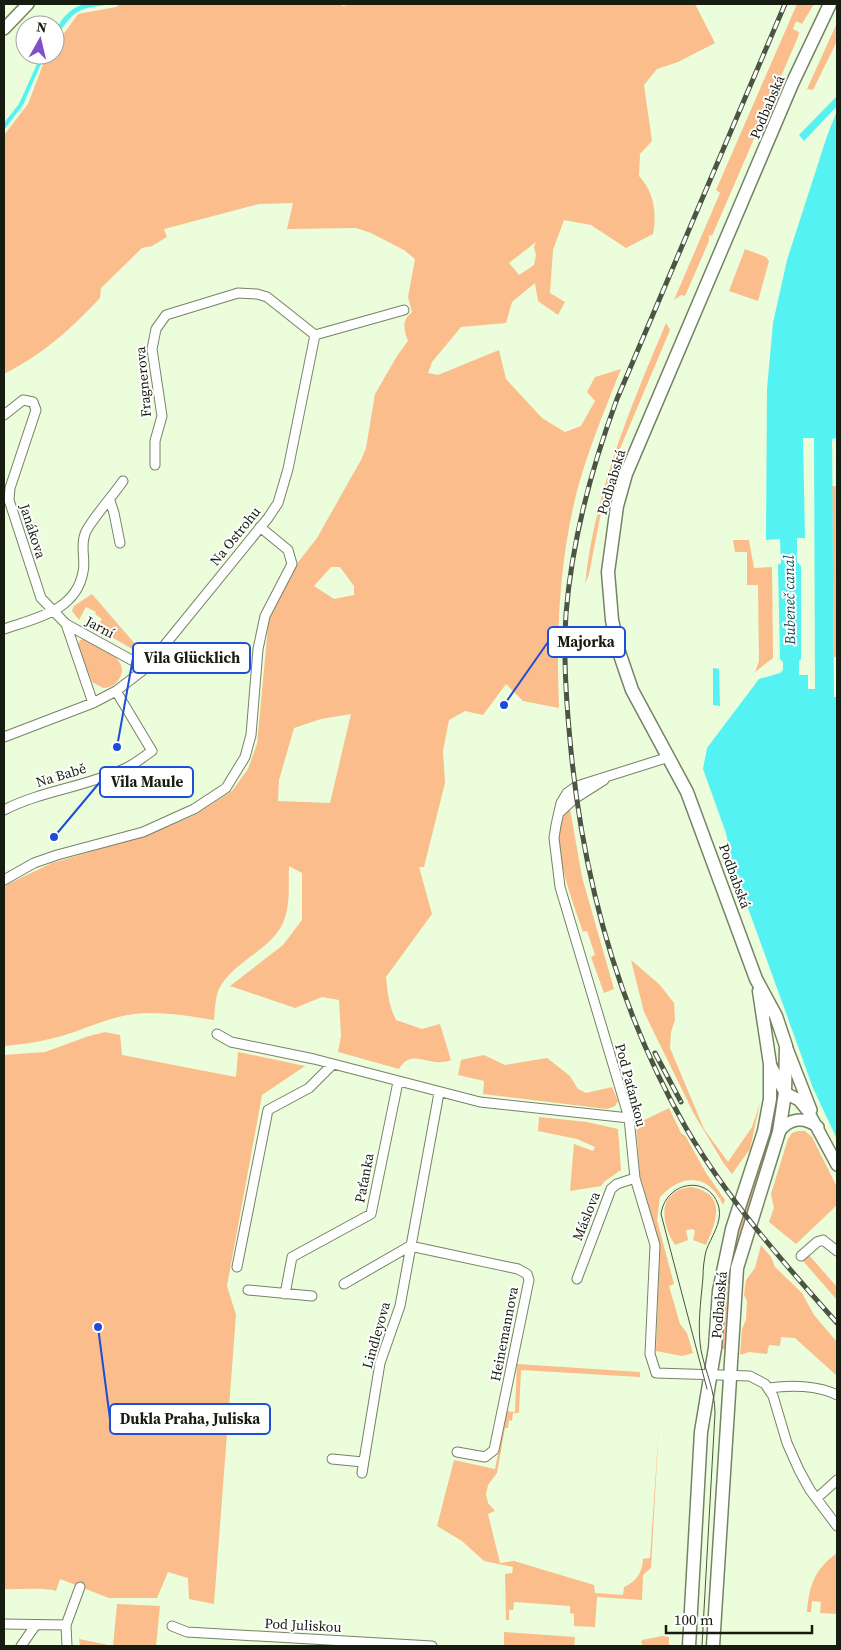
<svg xmlns="http://www.w3.org/2000/svg" width="841" height="1650" viewBox="0 0 841 1650" font-family="'Source Serif 4',serif">
<style>
.green{fill:#fabd8b;fill-rule:evenodd}
.water{fill:#55f2f4;fill-rule:evenodd}
.lines{fill:none;stroke-linecap:round;stroke-linejoin:round}
.minor-casing{stroke:#758365;stroke-width:11}
.tertiary-casing{stroke:#758365;stroke-width:14}
.secondary-casing{stroke:#758365;stroke-width:15}
.minor{stroke:#fff;stroke-width:9}
.tertiary{stroke:#fff;stroke-width:11}
.secondary{stroke:#fff;stroke-width:12}
.tram{stroke:#4c5442;stroke-width:1}
.rail-casing{stroke:#4c5442;stroke-width:5}
.rail{stroke:#fff;stroke-width:3;stroke-dasharray:9;stroke-linecap:butt}
.labels{text-anchor:middle;dominant-baseline:central;stroke-width:4;stroke-linejoin:round;paint-order:stroke}
.street-label{font-size:14px;fill:#171c10;stroke:#fff}
.water-label{font-size:15px;font-style:italic;fill:#0f5355;stroke:#fff}
.leader{fill:none;stroke:#1d4ed8;stroke-width:2}
.callout-dot{fill:#1d4ed8;stroke:#fff;stroke-width:2}
.callout{fill:#fff;stroke:#1d4ed8;stroke-width:2}
.callout-label{font-size:15px;text-anchor:middle;font-weight:bold;fill:#171c10}
</style>
<rect width="100%" height="100%" fill="#ecfddb"/>
<path class="green" d="M120 4H341L343 6 352 4H695L715 43 678 62 657 69 644 85 652 141 640 154 639 176C654 192 657 213 653 234L626 248 591 225 564 220 553 250 550 293 565 302 558 315 538 301 535 283 512 302 506 323 461 327 432 362 428 373 438 375 499 350 506 379 542 418 565 432 581 426 595 401 587 392 595 377 621 369C605 409 588 450 577 491 559 562 556 635 559 708L523 701 506 684 483 715 465 711 449 720 443 751 445 783 424 867H419L432 914 386 977C388 994 388 1003 396 1020L422 1029 440 1024 451 1060C430 1069 412 1046 399 1069L338 1052 341 1036 339 1000 322 997 295 1008 230 986 283 945 302 920V873L289 866C288 885 291 904 283 923 270 951 233 961 219 989 215 997 215 1011 214 1020 188 1016 161 1011 134 1014 110 1017 90 1027 68 1034 46 1041 26 1044 4 1046V886L52 863 144 836 193 816 232 791 248 769 257 744 269 616 288 575 317 538 361 460 366 448 375 394 397 356 408 341C404 330 401 321 412 312L408 297 415 259 404 250 371 233 356 228 287 229 293 203 259 204 164 229 167 237 152 246 142 248 101 288 100 298C71 329 42 355 4 374V135L28 104 45 59 49 55H55V46L78 14 116 7ZM536 242 534 247 536 255 534 265 519 275 509 263ZM331 567H340L354 586V595L334 599 314 586ZM351 714 330 803 278 801 279 780 294 728 321 719Z
M797 4H814L802 24 796 21 793 29 799 32 798 37 712 236 709 235V241L685 296 681 295 674 300 720 193 716 190Z
M837 23V41L813 90 807 89Z
M745 249 766 257 769 261 758 301 729 291Z
M666 323 670 330 614 463 604 497 589 574 585 584C595 491 630 408 666 323Z
M832 486H837V657H834Z
M733 540H749L754 568 772 567 773 658 755 672 759 661 758 585H747V552H735Z
M92 594 142 652H151L139 653 96 628 102 619 95 614 96 612 86 607 79 620 72 611 74 606Z
M86 639C99 645 132 660 119 679 116 685 109 688 103 688L92 682 78 645 80 640Z
M570 809 582 877 614 989 604 993 591 957 595 955 587 931 583 932C574 904 543 831 570 809Z
M631 960 660 985 674 1003 675 1020 671 1032 670 1048 704 1129 728 1162 752 1127 760 1103 750 1149 732 1174 724 1164 694 1114 644 1012Z
M105 1032 120 1035 122 1055 236 1077 238 1052 305 1066 262 1095 227 1286 236 1315 214 1604 189 1599 188 1578 168 1572 157 1598H109L60 1579 56 1591C43 1587 19 1590 4 1589V1055L45 1052 89 1036Z
M484 1055 505 1065 547 1058 570 1076 578 1089 586 1093 612 1087 618 1101 615 1106 607 1109 483 1094 484 1081 458 1075 461 1060Z
M669 1108 681 1133 686 1137 706 1173 725 1200 723 1205C709 1173 682 1173 660 1197L657 1220 674 1284 669 1286 680 1324 687 1333 693 1353 682 1356 656 1351 660 1245 640 1175 636 1124Z
M539 1117 587 1122 618 1129 621 1170 605 1181 601 1186 570 1191 574 1144 593 1151 595 1147 577 1139 538 1131Z
M798 1131H805L812 1137 837 1187V1205L796 1244 769 1222 774 1208 771 1194 788 1139 792 1133Z
M764 1153 767 1155 734 1257 725 1349H721C725 1282 737 1216 764 1153Z
M691 1187C728 1194 716 1222 706 1245L693 1240 695 1231 693 1229 686 1230 688 1240 675 1245C661 1223 656 1191 691 1187Z
M761 1245 771 1257 775 1267 802 1293 814 1315 837 1342V1376L795 1338 781 1337 780 1346 769 1345 767 1354 749 1352 740 1355 742 1329 746 1320 747 1301 744 1295 746 1280 755 1268Z
M809 1255 837 1287V1300L803 1261Z
M517 1364 640 1372V1377L521 1370 519 1413H513L512 1421 509 1420 508 1428H505L497 1473 488 1485 486 1494 488 1503 495 1511 488 1514 500 1563 514 1561 594 1585 595 1593 623 1595 624 1587C637 1581 642 1573 643 1559L650 1558 659 1425 651 1568 643 1575 642 1600 597 1597 595 1627 574 1626V1614L570 1613V1606L514 1602 513 1610H509V1620H506L505 1574 512 1573 513 1567 484 1561 462 1541 437 1526 454 1460 495 1469 507 1411 515 1412Z
M837 1553V1614L820 1613 821 1602 812 1601 811 1612H807C809 1585 815 1569 837 1553Z
M117 1604 160 1606 156 1646H80L79 1639 113 1646Z
M504 1632 575 1637 574 1646 504 1645Z
M662 1636 669 1637V1646H644L641 1643 642 1640Z"/>
<path class="water" d="M86 4H112C76 9 75 9 55 39 55 23 71 6 86 4Z
M41 55H45L23 105 4 130V123L19 104Z
M837 96V106L804 141 799 135Z
M837 111V438L832 439 834 697H837V1139L813 1088 734 869 726 833 703 769 707 748 759 679 780 673 783 670V662L780 659 778 565 781 563 780 539 766 540 767 389 773 323 787 260 827 136ZM803 438H814L815 689H808V675H799V661L801 659V566L797 562V538H805Z
M713 668 719 669 720 706 713 705Z"/>
<g class="lines">
<g class="minor-casing">
<path id="minor" d="M315 335 404 310
M4 415 23 400 33 402 36 410 10 488 9 500 41 598 66 624 146 668
M155 465V441L162 416 152 349 156 329 166 315 238 293 257 294 267 297 315 335
M110 501 114 513 120 543
M66 624 93 703
M4 629C36 618 76 611 83 572 86 560 80 547 85 534 87 525 115 493 123 481
M4 737 93 703 116 691 146 668 268 518 278 503 288 469 315 335
M669 757 577 786 567 793 561 803 556 825 554 838 560 887 629 1118 635 1178 655 1245 650 1354 656 1373 750 1376 765 1384 773 1396 787 1443 799 1470 810 1490 837 1526
M4 810C43 790 87 787 126 768 135 764 143 757 152 751L116 691
M560 812 574 799 604 780
M4 880 34 863 57 855 143 832 194 809 226 788 245 757 251 735 258 649 265 616 292 564 288 550 260 527
M217 1034 231 1042 314 1059 480 1102 629 1118
M410 1246 518 1269 527 1274 529 1280 494 1450 485 1457 457 1452
M801 1256 817 1242 823 1240 837 1251
M237 1267 268 1110 309 1088 333 1064
M577 1279 611 1189 617 1184 635 1178
M344 1284 410 1246
M248 1290 312 1296
M285 1294 292 1257 371 1214 398 1082
M769 1388C790 1385 818 1385 837 1395
M332 1459 363 1462
M362 1473 380 1363 400 1306 439 1093
M817 1498 837 1480
M4 1624 66 1625
M172 1626 187 1632 432 1646
M21 1646 35 1626
M67 1646 66 1625 80 1587"/>
</g>
<g class="tertiary-casing">
<path id="tertiary" d="M4 29 28 4
M786 1046 811 1110
M771 1066 785 1093 799 1100 808 1111 837 1165
M779 1132C789 1118 804 1116 818 1127"/>
</g>
<g class="secondary-casing">
<path id="secondary" d="M689 1646 701 1432 715 1348 719 1291 732 1229 764 1131 770 1099V1064L759 991
M713 1646 737 1268 779 1132 785 1093 786 1046 776 1016 756 979 687 792 632 690 619 652 612 620 608 572 617 506 626 474 792 84 830 4"/>
</g>
<use href="#minor" class="minor"/>
<use href="#tertiary" class="tertiary"/>
<use href="#secondary" class="secondary"/>
<path class="tram" d="M702 1646 715 1413C715 1390 705 1371 701 1350 697 1326 701 1301 703 1277 703 1268 704 1260 706 1251 711 1237 722 1223 719 1208 711 1174 666 1180 661 1214L707 1389"/>
<g class="rail-casing">
<path id="rail" d="M785 4 617 399C591 469 572 539 566 614 563 656 566 698 570 740 582 876 618 1009 686 1128 728 1200 782 1261 837 1323
M655 1053 681 1102"/>
</g>
<use href="#rail" class="rail"/>
</g>
<g class="labels">
<g class="street-label">
<text transform="translate(767 107) rotate(-67)">Podbabská</text>
<text transform="translate(143 382) rotate(-95)">Fragnerova</text>
<text transform="translate(611 482) rotate(-73)">Podbabská</text>
<text transform="translate(33 531) rotate(72)">Janákova</text>
<text transform="translate(235 536) rotate(-51)">Na Ostrohu</text>
<text transform="translate(100 627) rotate(28)">Jarní</text>
<text transform="translate(61 775) rotate(-17)">Na Babě</text>
<text transform="translate(735 876) rotate(70)">Podbabská</text>
<text transform="translate(631 1085) rotate(75)">Pod Paťankou</text>
<text transform="translate(364 1178) rotate(-79)">Paťanka</text>
<text transform="translate(586 1216) rotate(-68)">Máslova</text>
<text transform="translate(719 1305) rotate(-85)">Podbabská</text>
<text transform="translate(504 1334) rotate(-79)">Heinemannova</text>
<text transform="translate(376 1335) rotate(-74)">Lindleyova</text>
<text transform="translate(303 1625) rotate(3)">Pod Juliskou</text>
</g>
<g class="water-label">
<text transform="translate(789 600) rotate(-91)">Bubeneč canal</text>
</g>
</g>
<path class="leader" d="M504 705L548 642M117 747L133 658M54 837L100 782M98 1327L110 1419"/>
<g class="callout-dot">
<circle cx="504" cy="705" r="5"/>
<circle cx="117" cy="747" r="5"/>
<circle cx="54" cy="837" r="5"/>
<circle cx="98" cy="1327" r="5"/>
</g>
<g class="callout">
<rect x="548" y="627" width="77" height="30" rx="5"/>
<rect x="133" y="643" width="117" height="30" rx="5"/>
<rect x="100" y="767" width="93" height="30" rx="5"/>
<rect x="110" y="1404" width="160" height="30" rx="5"/>
</g>
<g class="callout-label">
<text x="586" y="647">Majorka</text>
<text x="192" y="663">Vila Glücklich</text>
<text x="147" y="787">Vila Maule</text>
<text x="190" y="1424">Dukla Praha, Juliska</text>
</g>
<rect width="841" height="1650" fill="none" stroke="#171c10" stroke-width="10"/>
<g transform="translate(40 40) rotate(8)"><circle r="24" fill="#ffffff" stroke="#a2a49f"/>
<path d="M0-4L9 19L0 12L-9 19Z" fill="#8150c9"/>
<text y="-8" font-size="14" font-weight="bold" text-anchor="middle" fill="#171c10">N</text>
</g>
<path d="M666 1625v8h146v-8" fill="none" stroke="#171c10" stroke-width="2.5"/>
<text x="674" y="1625" font-size="15" fill="#171c10" stroke="#ffffff" stroke-width="4" paint-order="stroke">100 m</text>
</svg>
